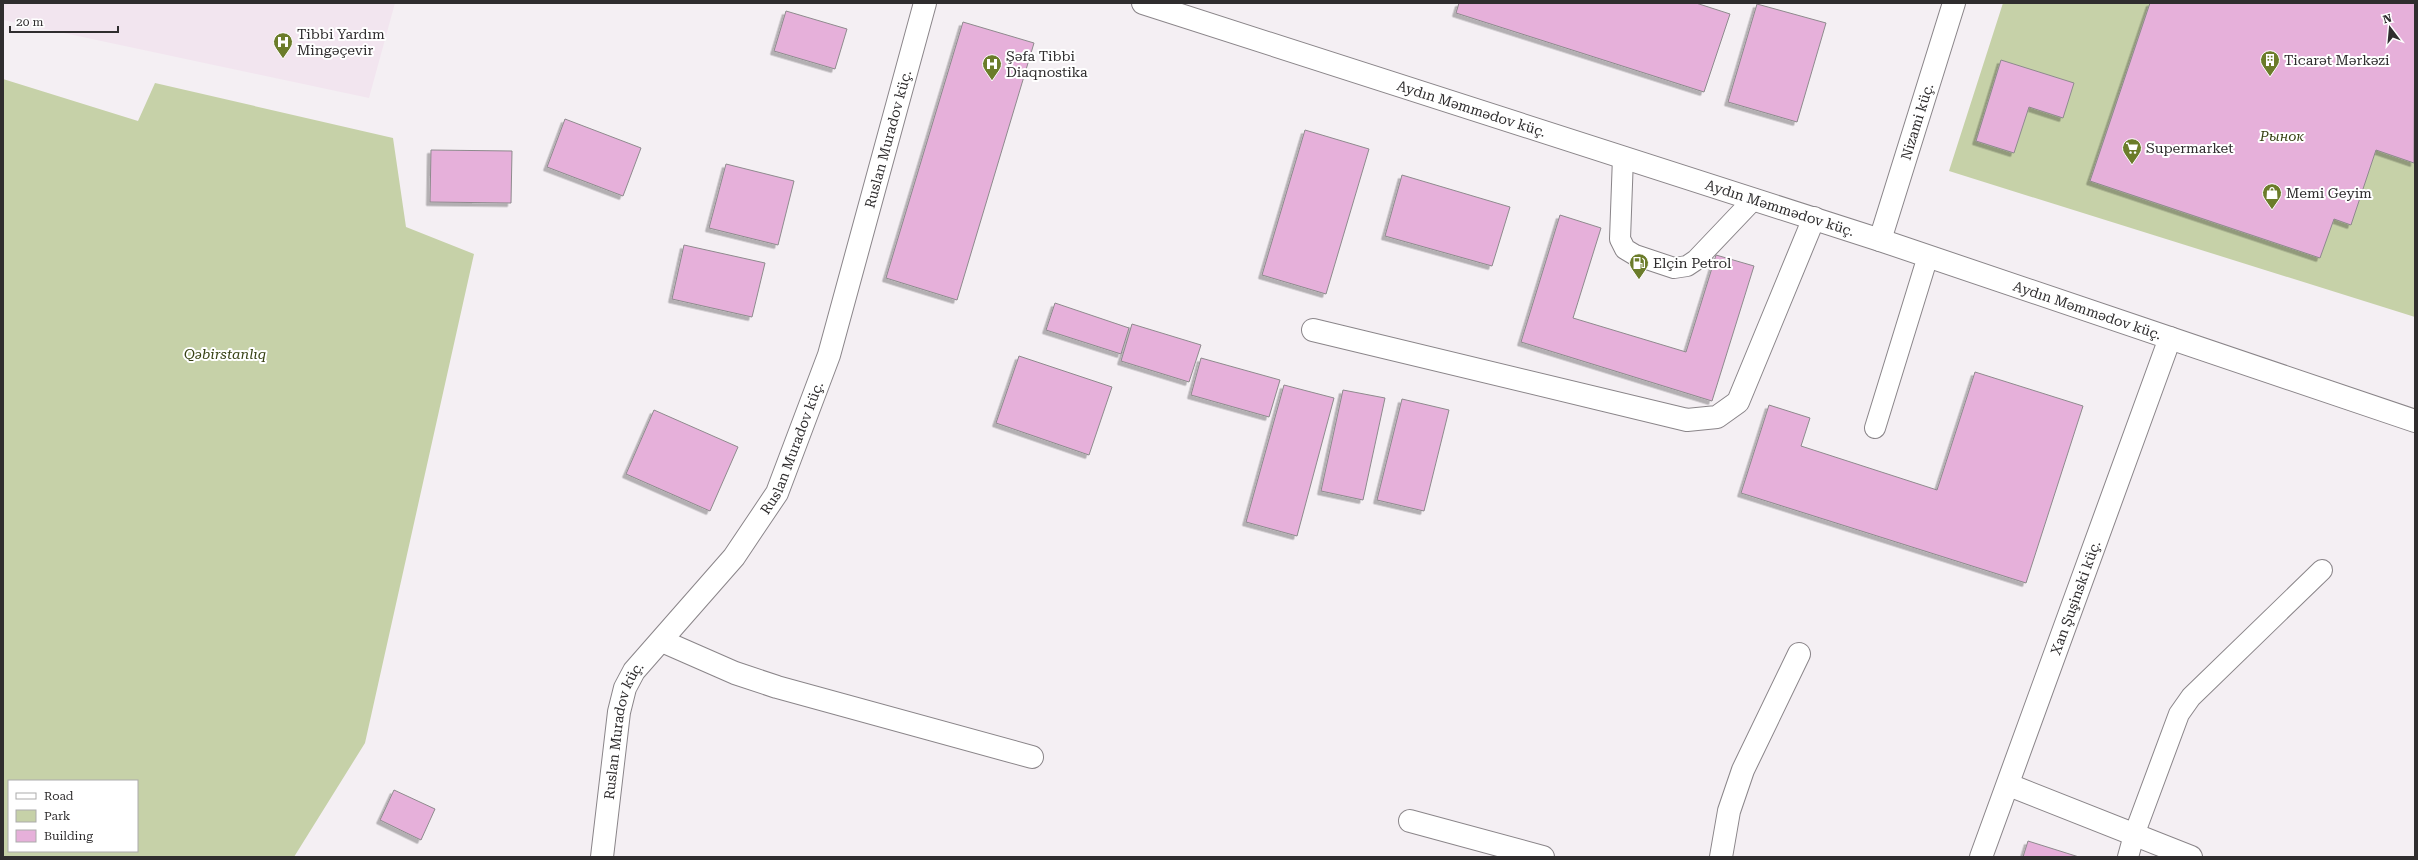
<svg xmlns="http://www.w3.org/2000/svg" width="2418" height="860" viewBox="0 0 2418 860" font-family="'Roboto Serif',serif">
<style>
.built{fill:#f2e5ef}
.green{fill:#c6d1a8;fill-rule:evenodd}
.building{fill:#e6b0da;stroke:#8e8a8d;filter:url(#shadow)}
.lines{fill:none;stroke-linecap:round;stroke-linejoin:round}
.lane-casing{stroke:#8a8589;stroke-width:22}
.street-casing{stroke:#8a8589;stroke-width:24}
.secondary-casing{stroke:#8a8589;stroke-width:24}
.lane{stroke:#fff;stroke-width:20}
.street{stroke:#fff;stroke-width:22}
.secondary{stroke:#fff;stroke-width:22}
.labels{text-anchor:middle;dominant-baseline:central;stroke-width:4;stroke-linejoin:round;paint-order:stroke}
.poi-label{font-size:14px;fill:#2f2d2e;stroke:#fff;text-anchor:start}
.street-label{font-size:14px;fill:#2f2d2e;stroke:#fff}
.park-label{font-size:14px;font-style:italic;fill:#364012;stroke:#fff}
</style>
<defs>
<filter id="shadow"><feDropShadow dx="-3.5" dy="3.5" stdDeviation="0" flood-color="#0004"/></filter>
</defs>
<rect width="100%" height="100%" fill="#f4eff3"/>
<path class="built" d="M3 3H395L369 98 3 20Z"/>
<path class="green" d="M2003 3H2415V317L1949 171Z
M3 79 138 121 155 83 393 138 406 227 474 254 365 743 294 857H3ZM9 781H137V851H9Z"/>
<path class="building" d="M1459 3H1696L1730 14 1704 92 1456 13Z
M2150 3H2415L2414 163 2376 150 2351 225 2334 219 2320 258 2090 181Z
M1757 4 1826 23 1797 122 1728 102Z
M786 11 847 29 835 69 774 51Z
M963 22 1034 43 957 300 886 278Z
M2001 60 2074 83 2063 118 2029 107 2014 153 1976 141Z
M565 119 641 148 623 196 547 167Z
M1305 130 1369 149 1326 294 1262 275Z
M431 150 512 151 511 203 430 202Z
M726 164 794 181 778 245 709 228Z
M1402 175 1510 207 1492 266 1385 236Z
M1560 215 1601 228 1573 318 1686 352 1716 255 1754 266 1712 401 1521 342Z
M684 245 765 263 752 317 672 299Z
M1055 303 1129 328 1121 354 1046 330Z
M1132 324 1201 345 1189 382 1121 361Z
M1019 356 1112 387 1089 455 996 423Z
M1201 358 1280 380 1269 417 1191 395Z
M1975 372 2083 406 2026 583 1741 493 1769 405 1810 418 1801 446 1937 490Z
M1284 385 1334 398 1297 536 1246 522Z
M1343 390 1385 398 1363 500 1321 491Z
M1402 399 1449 410 1424 511 1377 500Z
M654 410 738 447 710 511 626 474Z
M394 790 435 809 421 840 380 820Z
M2028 841 2079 857H2023Z"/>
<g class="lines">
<g class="lane-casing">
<path id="lane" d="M1623 157 1620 239 1625 249 1635 255 1674 268 1687 266 1696 260 1754 199
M1875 428 1928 256
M2128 857 2134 835 2179 714 2191 697 2322 570"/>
</g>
<g class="street-casing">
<g id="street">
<path d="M1313 330 1687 420 1717 417 1738 402 1814 218"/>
<path d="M662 641 735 673 777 687 1032 757"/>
<path d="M2009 785 2191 857"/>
<path d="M1410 821 1543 857"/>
<path id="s1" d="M602 857 619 712 625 688 634 671 734 557 777 493 829 355 925 3"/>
<path d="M1721 857 1729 811 1743 770 1799 654"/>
<path id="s2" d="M1981 857 2170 338"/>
</g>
</g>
<g class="secondary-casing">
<g id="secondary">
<path id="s3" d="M1143 3 1880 240 2415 421"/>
<path id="s4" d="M1880 240 1954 3"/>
</g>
</g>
<use href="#lane" class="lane"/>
<use href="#street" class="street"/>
<use href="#secondary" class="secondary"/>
</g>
<defs>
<g id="hospital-pin" transform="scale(1)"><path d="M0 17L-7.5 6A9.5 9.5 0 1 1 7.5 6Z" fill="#6b7c2a" stroke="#fff"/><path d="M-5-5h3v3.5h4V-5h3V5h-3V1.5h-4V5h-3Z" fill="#fff"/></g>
<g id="building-pin" transform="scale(1)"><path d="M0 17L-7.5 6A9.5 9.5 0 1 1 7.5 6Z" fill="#6b7c2a" stroke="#fff"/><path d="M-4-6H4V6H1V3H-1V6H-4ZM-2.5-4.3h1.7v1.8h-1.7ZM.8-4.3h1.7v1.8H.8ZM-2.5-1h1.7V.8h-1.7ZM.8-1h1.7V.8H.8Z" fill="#fff"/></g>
<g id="supermarket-pin" transform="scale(1)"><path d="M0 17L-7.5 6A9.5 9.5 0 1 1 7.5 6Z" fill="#6b7c2a" stroke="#fff"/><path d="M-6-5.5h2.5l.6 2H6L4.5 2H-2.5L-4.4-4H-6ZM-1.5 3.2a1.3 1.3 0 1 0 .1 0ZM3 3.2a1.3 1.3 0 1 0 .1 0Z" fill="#fff"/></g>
<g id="shop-pin" transform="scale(1)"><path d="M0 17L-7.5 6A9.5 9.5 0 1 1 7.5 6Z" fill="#6b7c2a" stroke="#fff"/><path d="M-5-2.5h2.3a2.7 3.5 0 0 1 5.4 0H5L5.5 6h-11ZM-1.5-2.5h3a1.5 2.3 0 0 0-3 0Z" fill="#fff"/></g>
<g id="fuel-pin" transform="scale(1)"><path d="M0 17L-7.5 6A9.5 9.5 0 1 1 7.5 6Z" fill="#6b7c2a" stroke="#fff"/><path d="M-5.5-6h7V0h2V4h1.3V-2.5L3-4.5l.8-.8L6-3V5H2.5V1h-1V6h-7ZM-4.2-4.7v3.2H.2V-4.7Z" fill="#fff"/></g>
</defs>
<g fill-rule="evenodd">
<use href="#hospital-pin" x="283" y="42"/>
<use href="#building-pin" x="2270" y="60"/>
<use href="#hospital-pin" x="992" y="64"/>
<use href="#supermarket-pin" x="2132" y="148"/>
<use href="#shop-pin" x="2272" y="193"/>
<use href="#fuel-pin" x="1639" y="263"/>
</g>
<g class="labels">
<g class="poi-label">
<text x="297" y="34">Tibbi Yardım<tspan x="297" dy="16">Mingəçevir</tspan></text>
<text x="1006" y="56">Şəfa Tibbi<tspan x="1006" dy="16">Diaqnostika</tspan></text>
<text x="2284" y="60">Ticarət Mərkəzi</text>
<text x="2146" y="148">Supermarket</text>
<text x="2286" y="193">Memi Geyim</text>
<text x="1653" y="263">Elçin Petrol</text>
</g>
<g class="street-label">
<text stroke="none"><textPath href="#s3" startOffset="345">Aydın Məmmədov küç.</textPath></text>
<text stroke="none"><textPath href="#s4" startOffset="124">Nizami küç.</textPath></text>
<text stroke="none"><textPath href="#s1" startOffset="790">Ruslan Muradov küç.</textPath></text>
<text stroke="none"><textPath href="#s3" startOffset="669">Aydın Məmmədov küç.</textPath></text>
<text stroke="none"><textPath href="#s3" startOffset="993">Aydın Məmmədov küç.</textPath></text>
<text stroke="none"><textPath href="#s1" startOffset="466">Ruslan Muradov küç.</textPath></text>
<text stroke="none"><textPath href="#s2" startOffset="276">Xan Şuşinski küç.</textPath></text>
<text stroke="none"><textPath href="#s1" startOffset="129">Ruslan Muradov küç.</textPath></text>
</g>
<g class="park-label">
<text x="2282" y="136">Рынок</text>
<text x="225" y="354">Qəbirstanlıq</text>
</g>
</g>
<rect width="2418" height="860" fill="none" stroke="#2f2d2e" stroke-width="8"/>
<rect x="8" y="780" width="130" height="72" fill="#ffffff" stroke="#acabab"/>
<rect x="16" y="793" width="20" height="6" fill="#ffffff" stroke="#acabab"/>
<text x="44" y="800" font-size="12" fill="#2f2d2e">Road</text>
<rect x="16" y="810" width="20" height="12" fill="#c6d1a8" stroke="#acabab"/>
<text x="44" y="820" font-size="12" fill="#2f2d2e">Park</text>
<rect x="16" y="830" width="20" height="12" fill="#e6b0da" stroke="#acabab"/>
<text x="44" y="840" font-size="12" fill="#2f2d2e">Building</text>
<g transform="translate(2390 28) rotate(344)" stroke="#ffffff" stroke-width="3" paint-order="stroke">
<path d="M0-3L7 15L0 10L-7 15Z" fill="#2f2d2e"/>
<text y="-6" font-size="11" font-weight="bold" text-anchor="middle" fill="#2f2d2e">N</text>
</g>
<path d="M10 26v6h108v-6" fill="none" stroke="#2f2d2e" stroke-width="2"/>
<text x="16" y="26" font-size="12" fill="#2f2d2e" stroke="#ffffff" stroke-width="3" paint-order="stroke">20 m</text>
</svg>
